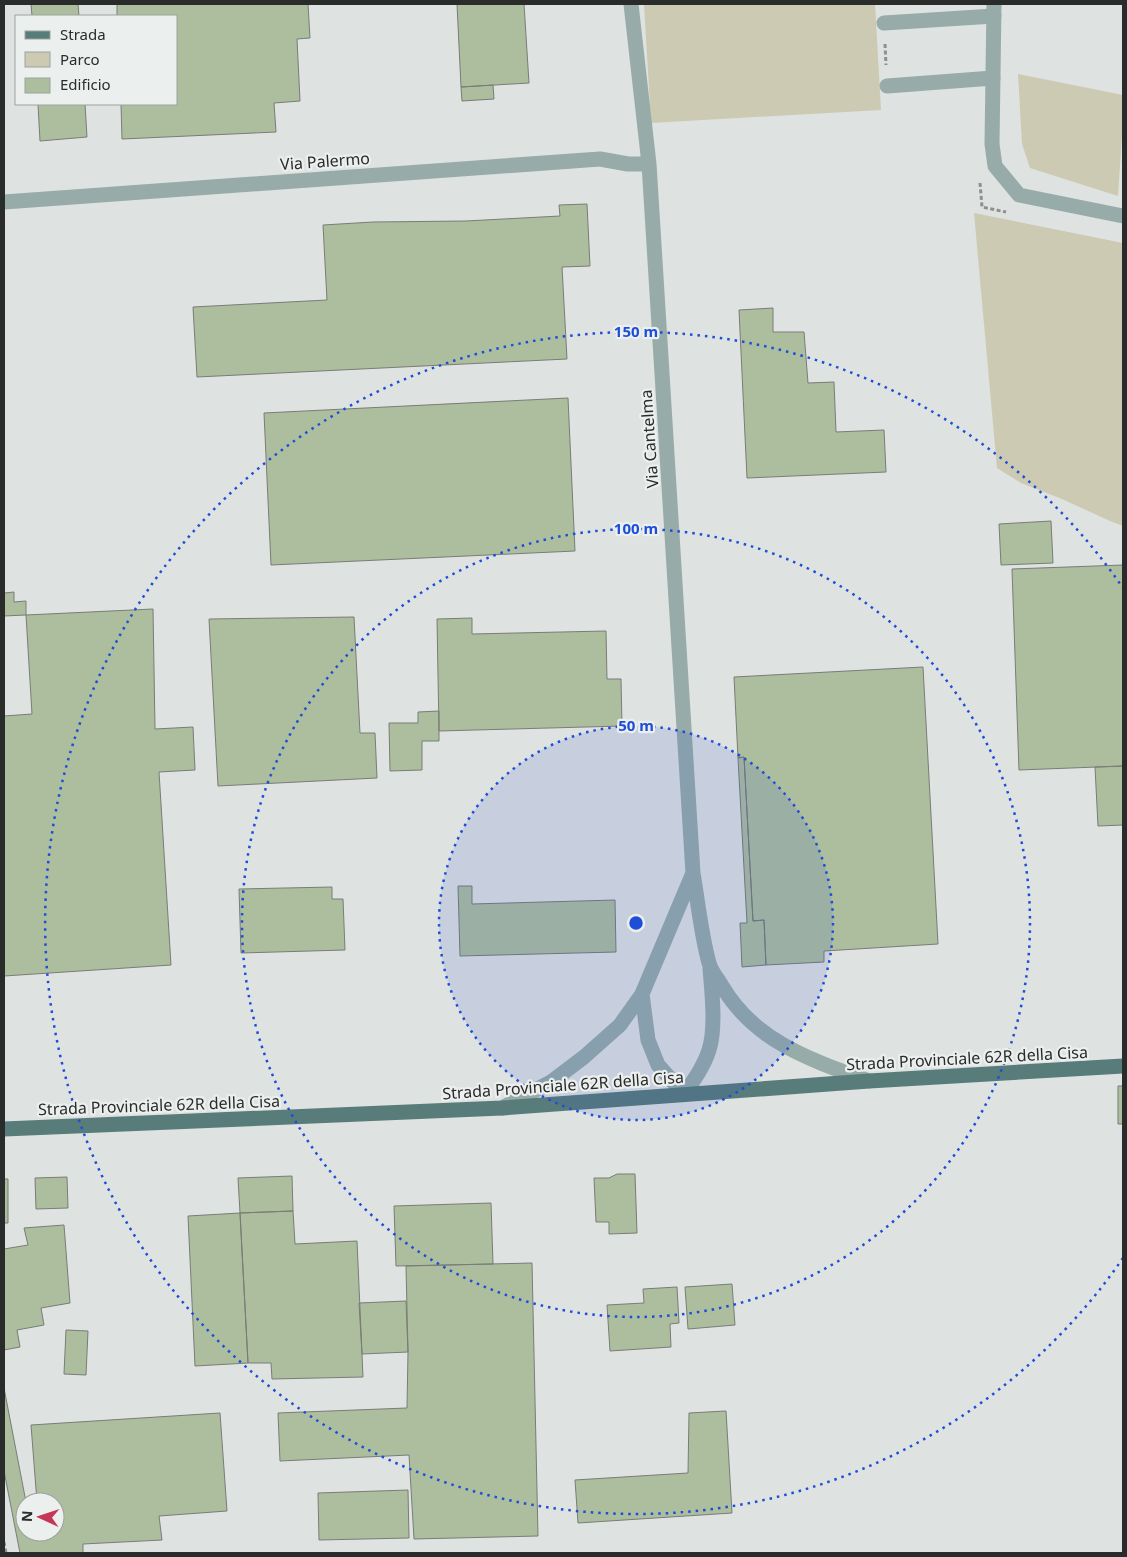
<svg xmlns="http://www.w3.org/2000/svg" width="1127" height="1557" viewBox="0 0 1127 1557" font-family="'Noto Sans',sans-serif">
<style>
.green{fill:#cdcab4}
.building{fill:#acbe9e;stroke:#7a7c78}
.lines{fill:none;stroke-linecap:round;stroke-linejoin:round}
.path{stroke:#8d908e;stroke-width:3;stroke-dasharray:4 2.5;stroke-linecap:butt}
.lane{stroke:#97aba9;stroke-width:15}
.street{stroke:#97aba9;stroke-width:15}
.primary{stroke:#587c7a;stroke-width:15}
.ring{fill:none;stroke:#1d4ed8;stroke-width:2.5;stroke-dasharray:2.5 5}
.labels{text-anchor:middle;dominant-baseline:central;stroke-width:4.5;stroke-linejoin:round;paint-order:stroke}
.street-label{font-size:16px;fill:#2a2c2b;stroke:#ebefed}
.centre{fill:#1d4ed8;stroke:#ebefed;stroke-width:2.5}
.ring-label{font-size:15px;text-anchor:middle;font-weight:bold;fill:#1d4ed8;stroke:#ebefed;stroke-width:4.5;stroke-linejoin:round;paint-order:stroke}
</style>
<rect width="100%" height="100%" fill="#dee2e0"/>
<path class="green" d="M644 4H875L881 110 651 123Z
M1018 74 1123 95V120L1118 196 1030 168 1022 144Z
M974 213 1123 243V526L1110 521 1062 499 1021 483 997 468Z"/>
<path class="building" d="M31 4H78L79 16H32Z
M117 4H308L310 38 297 39 300 101 274 103 276 132 122 139 121 104H176V16H117Z
M457 4H524L529 83 461 87Z
M493 85 494 99 462 101 461 87Z
M38 104H85L87 137 40 141Z
M587 204 590 266 562 267 567 359 197 377 193 307 327 300 323 225 373 222 466 221 560 216 559 205Z
M773 308V332H804L808 383 834 382 836 432 884 430 886 472 747 478 739 310Z
M568 398 575 551 271 565 264 413Z
M1051 521 1053 563 1001 565 999 524Z
M1123 565V766L1019 770 1012 569Z
M14 592V602L26 601V615L4 616V593Z
M153 609 155 729 193 727 195 770 159 772 171 965 4 976V716L32 714 26 615Z
M354 617 360 733H375L377 778 218 786 209 619Z
M472 618V634L606 631 607 679H621L622 726 439 731 437 619Z
M923 667 938 944 824 951V962L766 965 764 920 753 921 744 757 738 758 734 677Z
M439 711V741H422V770L390 771 389 723H418V712Z
M744 757 753 921 764 920 766 965 742 967 740 923H747L738 758Z
M1123 766V825L1098 826 1095 767Z
M458 886H472V904L615 900 616 952 460 956Z
M332 887V899H343L345 950 241 953 239 889Z
M1118 1086H1123V1153V1124H1118Z
M617 1174H635L637 1233 609 1234V1222H596L594 1178H609Z
M292 1176 293 1211 240 1213 238 1178Z
M67 1177 68 1208 36 1209 35 1178Z
M4 1179H8V1223H4Z
M491 1203 493 1264 396 1266 394 1206Z
M293 1211 295 1244 357 1241 363 1377 272 1379 271 1363H248L240 1213Z
M240 1213 248 1363 195 1366 188 1216Z
M64 1225 70 1303 41 1308 44 1325 17 1330 20 1347 4 1350V1249L28 1245 24 1228Z
M532 1263 538 1536 414 1539 409 1455 280 1461 278 1413 407 1408 408 1352 406 1266Z
M732 1284 735 1325 688 1329 685 1287Z
M677 1287 679 1323 670 1324 671 1347 610 1351 607 1305 644 1303 643 1289Z
M406 1301 408 1352 362 1354 359 1303Z
M66 1330 88 1331 86 1375 64 1374Z
M4 1388 26 1502 25 1532H32L33 1536 40 1534V1532H55V1502H37L31 1425 220 1413 227 1511 159 1516 162 1540 83 1544V1553H20L4 1471Z
M726 1411 732 1513 578 1523 575 1480 688 1473 689 1413Z
M408 1490 409 1538 319 1540 318 1493Z"/>
<g class="lines">
<path class="path" d="M885 44 886 65
M980 183 982 207 1006 212
M4 1542 6 1553"/>
<path class="lane" d="M884 23 994 16
M887 86 993 78"/>
<path class="street" d="M631 4 649 164 693 873C698 902 701 934 709 963 711 971 718 979 722 986 755 1042 811 1060 869 1081
M994 4 992 144 995 166 1019 195 1123 216
M4 202 600 159 628 164H649
M642 994 648 1040 658 1065 684 1094C694 1080 704 1066 709 1050 716 1029 712 992 710 969
M502 1108 551 1082 584 1057 620 1025 642 994 693 873"/>
<path class="primary" d="M4 1129 502 1108 869 1081 1123 1066"/>
</g>
<circle cx="636" cy="923" r="197" fill="#1d4ed8" fill-opacity=".12"/>
<g class="ring">
<circle cx="636" cy="923" r="197"/>
<circle cx="636" cy="923" r="394"/>
<path d="M1123 1258A591 591 0 1 1 1123 588"/>
</g>
<g class="labels">
<g class="street-label">
<text transform="translate(325 161) rotate(-4)">Via Palermo</text>
<text transform="translate(649 439) rotate(-94)">Via Cantelma</text>
<text transform="translate(967 1058) rotate(-3)">Strada Provinciale 62R della Cisa</text>
<text transform="translate(563 1085) rotate(-4)">Strada Provinciale 62R della Cisa</text>
<text transform="translate(159 1105) rotate(-2)">Strada Provinciale 62R della Cisa</text>
</g>
</g>
<circle cx="636" cy="923" r="8" class="centre"/>
<g class="ring-label">
<text x="636" y="337">150 m</text>
<text x="636" y="534">100 m</text>
<text x="636" y="731">50 m</text>
</g>
<rect width="1127" height="1557" fill="none" stroke="#2a2c2b" stroke-width="10"/>
<rect x="15" y="15" width="162" height="90" fill="#ebefed" stroke="#9ea19f"/>
<rect x="25" y="31" width="25" height="8" fill="#587c7a" stroke="#9ea19f"/>
<text x="60" y="40" font-size="15" fill="#2a2c2b">Strada</text>
<rect x="25" y="52" width="25" height="15" fill="#cdcab4" stroke="#9ea19f"/>
<text x="60" y="65" font-size="15" fill="#2a2c2b">Parco</text>
<rect x="25" y="78" width="25" height="15" fill="#acbe9e" stroke="#9ea19f"/>
<text x="60" y="90" font-size="15" fill="#2a2c2b">Edificio</text>
<g transform="translate(40 1517) rotate(273)"><circle r="24" fill="#ebefed" stroke="#9ea19f"/>
<path d="M0-4L9 19L0 12L-9 19Z" fill="#c63656"/>
<text y="-8" font-size="14" font-weight="bold" text-anchor="middle" fill="#2a2c2b">N</text>
</g>
</svg>
